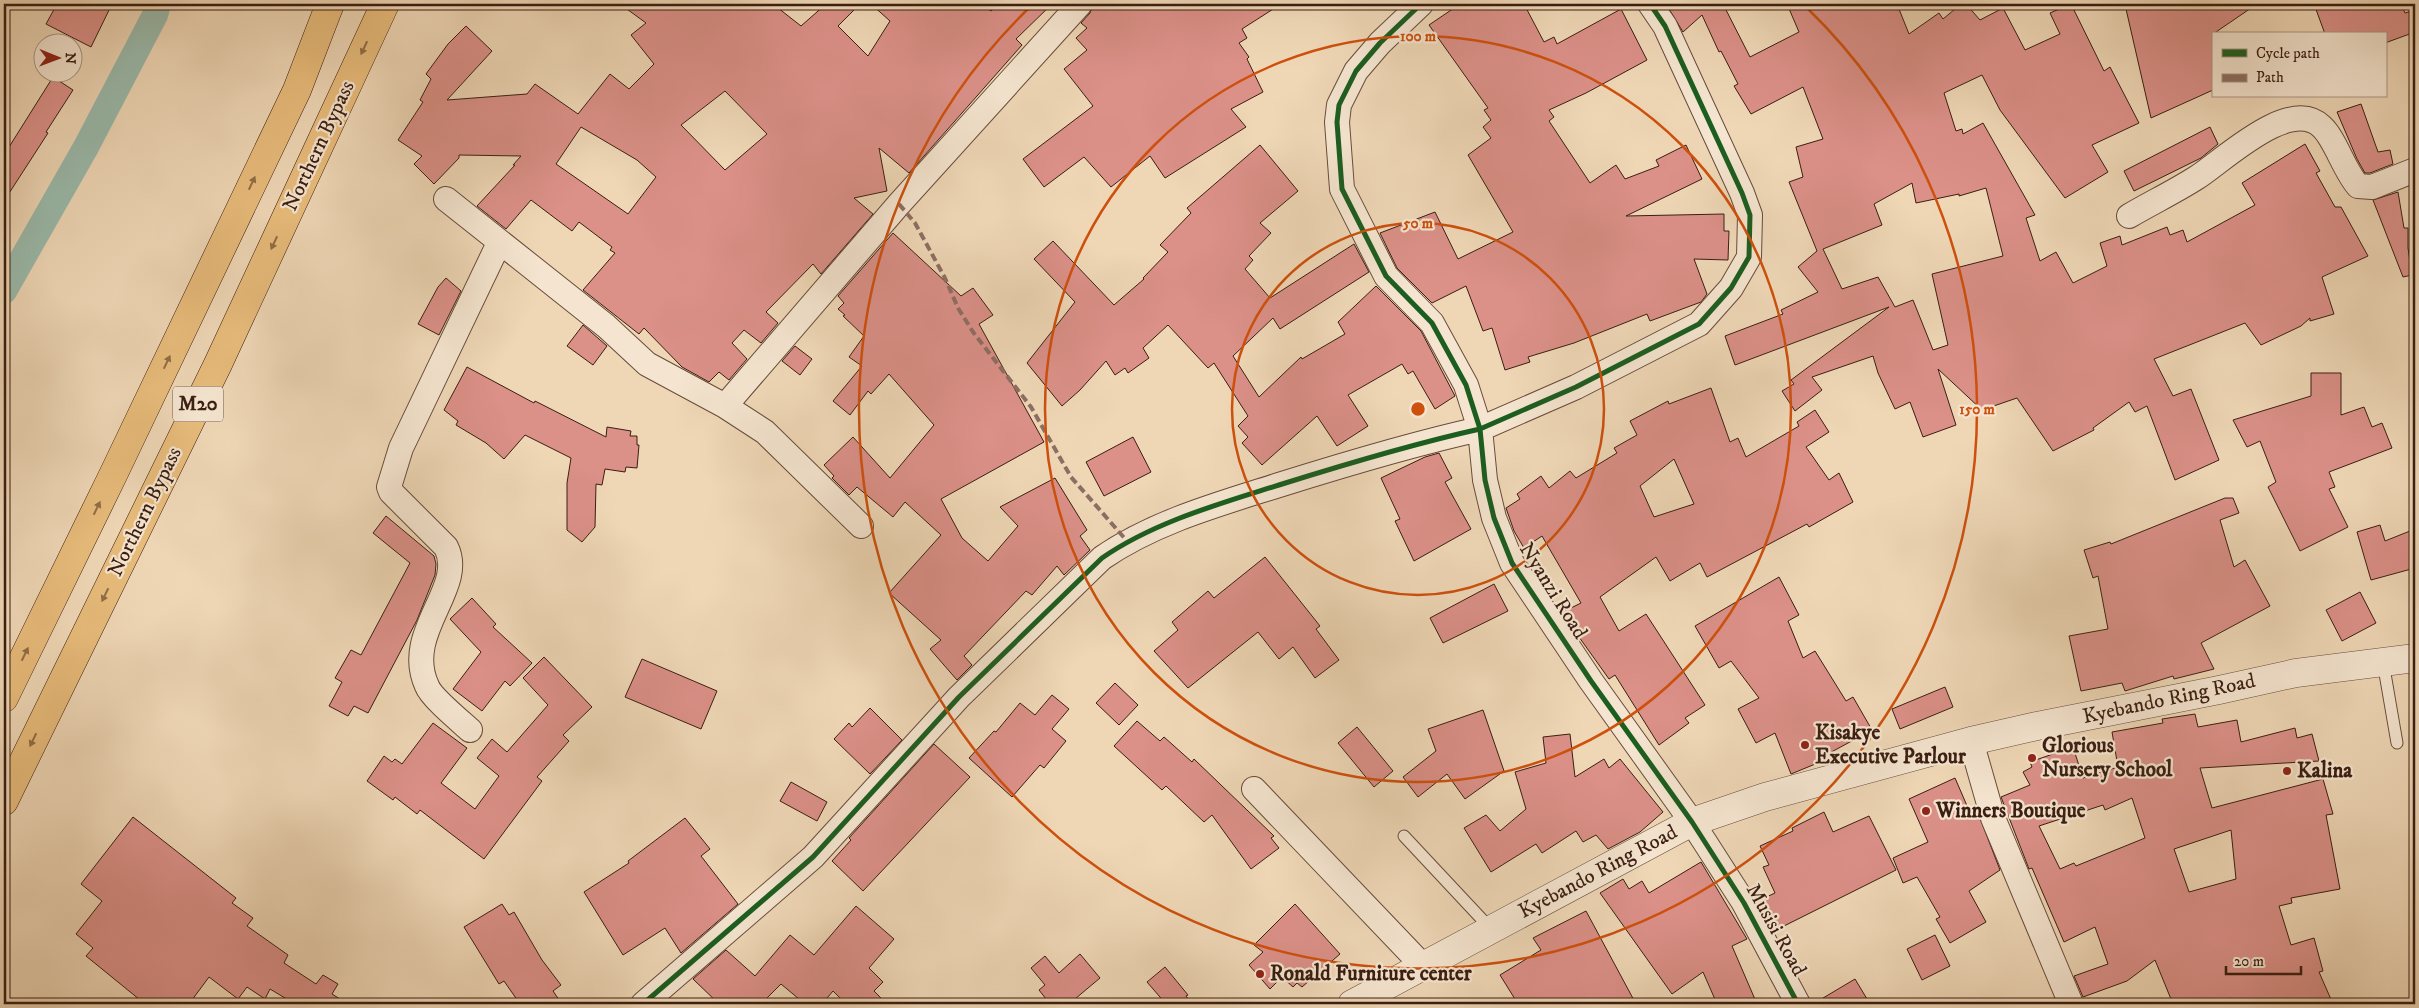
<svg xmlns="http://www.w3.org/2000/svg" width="2419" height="1008" viewBox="0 0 2419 1008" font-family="'IM FELL DW Pica',serif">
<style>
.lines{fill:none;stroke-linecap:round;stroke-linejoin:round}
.canal{stroke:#9abaab;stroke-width:26}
.building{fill:#db9088;stroke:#3a1e12;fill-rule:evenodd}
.service-casing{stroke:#674c3b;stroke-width:13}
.minor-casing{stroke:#674c3b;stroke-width:26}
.tertiary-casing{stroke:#674c3b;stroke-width:29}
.motorway-casing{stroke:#3a1e12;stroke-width:29}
.service{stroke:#f5e5d0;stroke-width:11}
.minor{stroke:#f5e5d0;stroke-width:24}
.tertiary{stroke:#f5e5d0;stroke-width:28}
.motorway{stroke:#e8bc7b;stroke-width:28}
.quiet{stroke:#8d6e63;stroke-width:4;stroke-dasharray:8 4;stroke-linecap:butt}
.cycleway-casing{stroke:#f5e5d0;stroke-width:8}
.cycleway{stroke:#1b5e20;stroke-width:5}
.oneway{fill:#916d46}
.ring{fill:none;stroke:#ce500d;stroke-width:2.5}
.poi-dot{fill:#8f2418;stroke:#f5e5d0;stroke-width:2}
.labels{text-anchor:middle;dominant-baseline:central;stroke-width:4.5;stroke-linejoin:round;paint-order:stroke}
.shield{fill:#f5e5d0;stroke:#725a4b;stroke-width:1}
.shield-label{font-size:20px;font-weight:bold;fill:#3a1e12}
.street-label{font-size:21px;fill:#3a1e12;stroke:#f5e5d0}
.poi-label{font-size:21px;font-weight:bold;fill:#3a1e12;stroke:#f5e5d0;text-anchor:start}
.centre{fill:#ce500d;stroke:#f5e5d0;stroke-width:2.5}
.ring-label{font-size:15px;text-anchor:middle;font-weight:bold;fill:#ce500d;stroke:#f5e5d0;stroke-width:4.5;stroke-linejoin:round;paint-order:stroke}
</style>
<rect width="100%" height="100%" fill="#efd7b6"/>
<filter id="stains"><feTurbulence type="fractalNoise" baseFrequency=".004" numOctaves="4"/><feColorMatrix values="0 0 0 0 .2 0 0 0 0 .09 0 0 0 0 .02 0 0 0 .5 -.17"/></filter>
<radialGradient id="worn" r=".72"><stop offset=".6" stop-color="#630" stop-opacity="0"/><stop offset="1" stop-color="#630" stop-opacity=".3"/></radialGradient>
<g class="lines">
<path class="canal" d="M4 291 86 147 155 15 158 4"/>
</g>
<path class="building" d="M57 4H112L91 47 46 24Z
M620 4H773L801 26 826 4H860L838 26 868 56 890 21 871 4H982L991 11 999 4H1052L1016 39 1022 45 909 173 879 148 887 191 854 198 873 214 821 274 813 264 766 312 778 323 761 343 744 330 732 343 747 359 729 380 719 372 709 382 682 367 644 328 639 334 583 290 615 253 610 250 612 247 579 222 572 231 531 200 506 229 477 206 515 165H513L521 156 459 155V158L434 184 414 164 422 156 398 140 423 102 420 100 431 79 426 74 448 44 466 26 492 51 447 100 527 94 535 84 578 114 610 74 629 89 654 64 631 35 646 23ZM725 91 767 134 725 170 681 125ZM581 127 637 160 656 177 628 214 556 164Z
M1093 4H1281L1242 29 1247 38 1239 43 1249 57 1247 59 1263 92 1231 109 1246 127 1165 178 1150 156 1111 187 1084 157 1044 187 1023 159 1093 106 1064 69 1087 50 1076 38 1087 28 1081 23 1090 13Z
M1460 4H1524L1544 42 1554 37 1557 44 1621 9 1647 60 1586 93 1549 110 1554 117 1549 121 1590 183 1616 165 1625 179 1659 166 1656 160 1686 145 1702 179 1626 216 1724 214V231H1729L1728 260 1694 259 1707 294 1701 302 1650 321 1647 314 1574 343 1528 357 1530 362 1505 370 1492 328 1483 331 1466 286 1432 303 1397 268 1380 233 1435 212 1458 259 1513 232 1468 155 1491 138 1483 127 1491 120 1484 110 1488 108 1429 25Z
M1666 4H1723L1750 57 1799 32 1787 4H1897L1909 34 1939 13 1943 19 1961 4H1966L1980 20 2003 8 2025 50 2060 34 2050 13 2071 4 2104 71 2110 67 2139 123 2092 145 2108 172 2065 198 2000 110 1982 75 1944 93 1956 131 1962 129 1963 134 1983 123 2035 215 2026 218 2040 261 2056 252 2073 283 2107 266 2100 243 2120 236 2122 245 2167 227 2170 235 2183 230 2187 242 2255 205 2242 183 2305 144 2320 171 2316 173 2335 207H2341L2368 256 2322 277 2334 314 2310 321V318L2301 326 2261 345 2245 323 2154 359 2173 396 2191 389 2219 460 2175 480 2147 406 2135 412 2129 402 2093 428 2094 430 2053 451 2017 398 1982 410 1938 369 1956 425 1923 437 1910 402 1895 409 1878 373 1873 356 1812 377 1822 390 1795 411 1782 391 1794 384 1791 380 1889 307 1735 365 1725 336 1783 314 1781 310 1818 292 1798 267 1817 251 1789 182 1803 177 1796 147 1823 139 1803 87 1751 114 1734 86 1738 84 1721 51 1719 52 1702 15 1683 32ZM1912 183 1916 203 1959 194V196L1986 188 2003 256 1932 274 1948 345 1933 350 1913 300 1895 307 1878 277 1842 289 1823 249 1882 225 1874 204Z
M2149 4H2257L2213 34V90L2151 118 2126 9Z
M2314 4H2401L2405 13 2415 10V32L2385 43V34H2325Z
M53 77 73 90 46 132 48 133 4 201V155Z
M2361 104 2378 152 2390 150 2393 164 2370 173H2365L2357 159 2337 112Z
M2210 127 2218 144 2201 158 2134 191 2124 171Z
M1260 145 1298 191 1260 223 1271 233 1249 256 1253 260 1245 269 1270 298 1354 244 1369 272 1280 329 1273 318 1233 356 1259 397 1301 357 1302 359 1345 334 1338 322 1376 286 1421 331 1455 396 1435 409 1413 371 1408 374 1402 364 1348 395 1368 426 1337 446 1317 416 1262 465 1242 443 1248 437 1238 426 1248 416 1214 363 1208 368 1168 325 1143 348 1149 358 1128 373 1125 368 1115 375 1106 361 1080 390 1062 406 1027 363 1075 302 1034 259 1053 241 1114 305 1144 279 1143 278 1168 252 1160 245 1191 213 1187 208Z
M2398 192 2404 228H2408V248L2412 275 2403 277 2373 200Z
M893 233 961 296 973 288 993 315 979 324 1044 442 941 499 962 538 988 561 1018 526 1000 507 1055 478 1087 530 1080 536 1090 550 1064 575 1057 566 1032 595 1026 591 964 656 972 665 957 680 930 649 941 640 889 593 941 535 905 502 893 517 857 487 849 495 832 478 834 476 824 465 853 437 890 478 934 425 889 374 871 394 868 391 850 415 833 401 862 366 849 357 864 336 843 316 845 315 838 309 844 303 838 296Z
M446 278 461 291 439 335 418 324 438 287Z
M583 325 607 346 593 365 567 346Z
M795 346 812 359 800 375 782 361Z
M467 367 534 403 535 401 606 437 607 427 631 431 630 436H637V445H639L637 468 626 467 625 472 605 469 602 485 596 484 595 527 582 542 567 530V483L571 458 525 435 504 459 486 443 456 425 458 421 444 410Z
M2311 373H2341V415L2364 407 2372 427 2382 423 2392 448 2329 472 2335 487 2329 489 2348 527 2300 551 2268 487 2276 482 2260 441 2247 447 2233 420 2311 396Z
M1711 388 1730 442 1738 438 1746 457 1799 426 1797 422 1815 410 1829 432 1806 447 1829 480 1839 473 1853 502 1809 527 1807 524 1707 577 1700 563 1670 581 1656 557 1600 597 1619 631 1646 614 1705 705 1685 718 1689 723 1659 745 1615 675 1609 679 1579 637 1565 611 1581 603 1542 536 1524 548 1514 531 1506 508 1520 499 1517 494 1541 476 1549 488 1570 471 1576 478 1617 453 1614 448 1637 435 1630 421 1668 401 1669 404ZM1674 459 1694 504 1654 517 1640 486Z
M1133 437 1151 472 1104 496 1086 462Z
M1439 453 1452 478 1445 482 1471 529 1414 561 1395 521 1400 519 1381 478 1425 457Z
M2225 498H2233L2239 513 2220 520 2234 567 2245 560 2270 606 2201 643 2214 669 2174 679 2173 676 2125 691 2122 683 2081 691 2069 636 2108 629 2098 576 2093 578 2084 550 2110 542 2111 544Z
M386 516 434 556 436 564 435 575 417 620 368 713 354 706 348 716 329 706 342 682 335 678 351 650 361 655 410 563 373 533Z
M2380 525 2385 541 2415 529V568L2371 580 2357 532Z
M1265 557 1320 626 1316 629 1339 660 1315 678 1293 647 1279 659 1258 632 1188 688 1154 651 1178 630 1172 622 1208 591 1214 598Z
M1779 577 1799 615 1788 621 1803 658 1815 651 1846 701 1853 697 1872 730 1824 756 1825 760 1791 774 1775 733 1756 743 1738 709 1759 698 1731 661 1719 668 1695 626Z
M1494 584 1508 611 1443 643 1430 618Z
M2360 592 2376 623 2342 641 2326 610Z
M472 598 496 624 493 627 532 663 510 686 505 681 482 711 453 689 481 652 450 619Z
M544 657 592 707 563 735 569 741 537 777 542 781 484 859 420 810 417 814 395 797 393 800 367 781 384 756 392 762 395 759 402 764 433 723 467 748 441 783 475 809 499 776 477 758 492 739 507 752 548 705 523 678Z
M642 659 717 691 701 729 625 697Z
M1115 683 1138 705 1119 725 1096 703Z
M1945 687 1953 707 1900 729 1892 709Z
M1052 695 1069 709 1052 729 1066 741 1044 768 1040 765 1012 797 969 758 994 731 996 732 1020 703 1035 715Z
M870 708 902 740 870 774 834 739 849 723 852 727Z
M1483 710 1504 771 1465 799 1447 774 1418 797 1403 777 1436 751 1428 729Z
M2195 714 2198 727 2237 720 2241 742 2295 728 2297 738 2312 734 2319 761 2200 768 2212 808 2323 779 2333 814 2326 815 2340 889 2291 898 2292 903 2279 906 2291 945 2314 938 2323 971 2319 972 2333 1004H2234L2231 998 2216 1004H2173L2155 960 2127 981 2083 997 2074 976 2108 964 2095 927 2064 942 2032 868 2029 869 2001 797 2030 785 2023 772 2032 767 2030 762 2073 747 2083 778 2118 767 2112 732 2163 723 2162 719ZM2132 798 2145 838 2076 866 2074 863 2060 869 2039 826 2103 805 2105 810ZM2231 830 2236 879 2189 892 2174 849Z
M1137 721 1160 741 1164 737 1192 762 1194 759 1274 836 1271 838 1279 848 1251 869 1212 815 1204 822 1166 786 1162 790 1114 746Z
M1357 727 1393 771 1374 787 1338 743Z
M1570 734 1575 777 1604 759 1609 768 1620 759 1663 812 1640 832 1608 849 1596 835 1583 842 1576 831 1542 853 1536 844 1491 872 1464 828 1486 815 1500 831 1526 809 1515 772 1546 763 1543 737Z
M934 744 970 777 863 891 832 861 851 840 849 838Z
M1955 778 1968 808 1975 805 2000 870 1969 891 1986 922 1950 943 1936 919 1940 917 1917 877 1903 883 1893 858 1928 842 1909 799Z
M791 782 827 802 817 821 780 801Z
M1824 812 1833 832 1869 816 1896 870 1774 931 1758 901 1775 893 1763 867 1769 865 1760 846 1793 831 1792 828Z
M133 817 236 898 232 903 253 918 247 926 288 955 284 963 316 984 323 975 338 984 332 994 348 1004H295L270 989 265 999 247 987 238 999 209 977 189 1004H145L86 956 93 948 76 934 102 901 81 884Z
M685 818 710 849 701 856 738 904 681 953 665 928 623 955 584 892 629 863 628 861Z
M1701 862 1747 939 1732 946 1757 1004H1717L1703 972 1672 994 1600 893 1623 879 1629 889 1642 881 1649 893Z
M502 904 509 915 514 912 542 960 561 985 553 991 562 1004H520L504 981 499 984 464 927Z
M1295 904 1340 954 1302 987 1297 983 1293 987 1282 977 1270 989 1249 965 1263 952 1254 945Z
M856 906 894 939 869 968 883 982 874 991 887 1004H846L833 991 822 1004H805L781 984 761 1004H719L693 979 726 950 755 976 790 935 814 955Z
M1586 911 1636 1004H1518L1500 975 1541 950 1533 938Z
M1935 935 1950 966 1922 980 1907 949Z
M1080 954 1100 978 1069 1004H1050L1039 990 1045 985 1031 968 1045 956 1059 973Z
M1165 967 1188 995 1186 996 1192 1004H1166L1147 982Z
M1855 979 1870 1004H1813Z"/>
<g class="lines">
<g class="service-casing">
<path id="service" d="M2383 662 2397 743
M1404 836 1491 929"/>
</g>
<g class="minor-casing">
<path id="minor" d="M1650 4 1665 26 1742 193 1750 215 1749 257 1731 288 1699 324 1576 387 1480 429 1485 480 1494 518 1512 563 1591 681 1692 822 1744 903 1798 1004
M446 199 606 326 647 364 725 406 899 204 1080 4
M2129 216C2151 203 2174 192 2196 178 2222 162 2290 95 2322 127 2335 139 2344 170 2358 186L2372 187 2415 170
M725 406 765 432 861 526
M470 730C460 721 431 697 427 686 402 632 467 588 446 547L391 492 389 487 401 448 499 243
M1971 741 1993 818 2071 1004
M1254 789 1423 966
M643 1004 813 857 959 697 1102 558C1154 522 1219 504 1279 485 1346 464 1412 444 1480 429L1466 385 1432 323 1386 276 1342 189 1337 122 1339 105 1356 71 1380 43 1421 4"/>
</g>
<g class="tertiary-casing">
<path id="tertiary" d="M1352 1004 1692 822 1765 797 1971 741 2037 726 2219 690 2296 673 2415 658"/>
</g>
<g class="motorway-casing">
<path id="motorway" d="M4 698 113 475 297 90 330 4
M4 801 218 364 385 4"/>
</g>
<use href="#service" class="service"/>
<use href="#minor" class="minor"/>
<use href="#tertiary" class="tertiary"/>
<use href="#motorway" class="motorway"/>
<path class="quiet" d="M899 204 915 223 945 278 958 308 973 332 1031 407 1071 477 1127 541"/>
<g class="cycleway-casing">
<path id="cycleway" d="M1650 4 1665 26 1742 193 1750 215 1749 257 1731 288 1699 324 1576 387 1480 429 1485 480 1494 518 1512 563 1591 681 1692 822 1744 903 1798 1004
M643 1004 813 857 959 697 1102 558C1154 522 1219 504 1279 485 1346 464 1412 444 1480 429L1466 385 1432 323 1386 276 1342 189 1337 122 1339 105 1356 71 1380 43 1421 4"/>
</g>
<use href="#cycleway" class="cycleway"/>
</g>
<defs><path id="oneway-solid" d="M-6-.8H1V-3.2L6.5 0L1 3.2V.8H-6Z" transform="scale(1.25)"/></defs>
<g class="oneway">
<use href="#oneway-solid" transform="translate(364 48) rotate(115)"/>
<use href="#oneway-solid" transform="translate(252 183) rotate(-65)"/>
<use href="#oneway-solid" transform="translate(274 243) rotate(115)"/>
<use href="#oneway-solid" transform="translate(167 362) rotate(-65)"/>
<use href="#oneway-solid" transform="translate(97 508) rotate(-64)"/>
<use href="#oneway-solid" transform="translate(105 595) rotate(116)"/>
<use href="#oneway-solid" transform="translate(25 654) rotate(-64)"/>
<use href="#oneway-solid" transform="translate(33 740) rotate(116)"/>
</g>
<g class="ring">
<circle cx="1418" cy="409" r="186"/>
<circle cx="1418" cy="409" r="373"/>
<path d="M1806 7A559 559 0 1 1 1030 7"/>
</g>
<g class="poi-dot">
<circle cx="1805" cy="745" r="5"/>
<circle cx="2032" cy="758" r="5"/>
<circle cx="2287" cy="771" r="5"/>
<circle cx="1926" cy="811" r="5"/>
<circle cx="1260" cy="974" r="5"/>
</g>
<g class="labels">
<rect class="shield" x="173" y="386.5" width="50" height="35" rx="4"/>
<g class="shield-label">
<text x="198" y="404">M20</text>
</g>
<g class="street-label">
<text transform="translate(319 146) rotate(-65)">Northern Bypass</text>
<text transform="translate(145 512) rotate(-64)">Northern Bypass</text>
<text transform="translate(1553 591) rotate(58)">Nyanzi Road</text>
<text transform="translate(2169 699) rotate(-12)">Kyebando Ring Road</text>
<text transform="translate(1598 872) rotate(-28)">Kyebando Ring Road</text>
<text transform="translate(1776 930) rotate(61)">Musisi Road</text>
</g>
<g class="poi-label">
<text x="1815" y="733">Kisakye<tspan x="1815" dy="24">Executive Parlour</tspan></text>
<text x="2042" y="746">Glorious<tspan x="2042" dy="24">Nursery School</tspan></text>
<text x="2297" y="771">Kalina</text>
<text x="1936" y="811">Winners Boutique</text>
<text x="1270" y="974">Ronald Furniture center</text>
</g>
</g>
<circle cx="1418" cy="409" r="8" class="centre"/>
<g class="ring-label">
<text x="1418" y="41">100 m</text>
<text x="1418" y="228">50 m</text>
<text x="1977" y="414">150 m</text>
</g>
<rect width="2419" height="1008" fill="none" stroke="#efd7b6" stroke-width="20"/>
<rect x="5" y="5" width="2409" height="998" fill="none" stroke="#3a1e12" stroke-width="2.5"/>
<rect x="10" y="10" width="2399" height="988" fill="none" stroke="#3a1e12"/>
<rect x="2212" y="32" width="175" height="65" fill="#f5e5d0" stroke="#aa9584"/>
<rect x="2222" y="49" width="25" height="8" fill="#1b5e20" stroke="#aa9584"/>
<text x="2256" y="58" font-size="15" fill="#3a1e12">Cycle path</text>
<rect x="2222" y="74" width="25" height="8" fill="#8d6e63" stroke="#aa9584"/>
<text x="2256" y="82" font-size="15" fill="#3a1e12">Path</text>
<g transform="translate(58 58) rotate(91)"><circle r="24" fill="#f5e5d0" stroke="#aa9584"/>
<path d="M0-4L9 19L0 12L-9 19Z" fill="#8f2418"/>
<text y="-8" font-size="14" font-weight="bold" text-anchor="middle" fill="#3a1e12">N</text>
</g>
<path d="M2226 966v8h75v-8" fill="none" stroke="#3a1e12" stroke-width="2.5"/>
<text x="2234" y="966" font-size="15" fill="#3a1e12" stroke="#f5e5d0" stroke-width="4" paint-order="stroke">20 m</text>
<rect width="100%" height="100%" filter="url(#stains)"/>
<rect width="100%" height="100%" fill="url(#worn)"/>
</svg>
